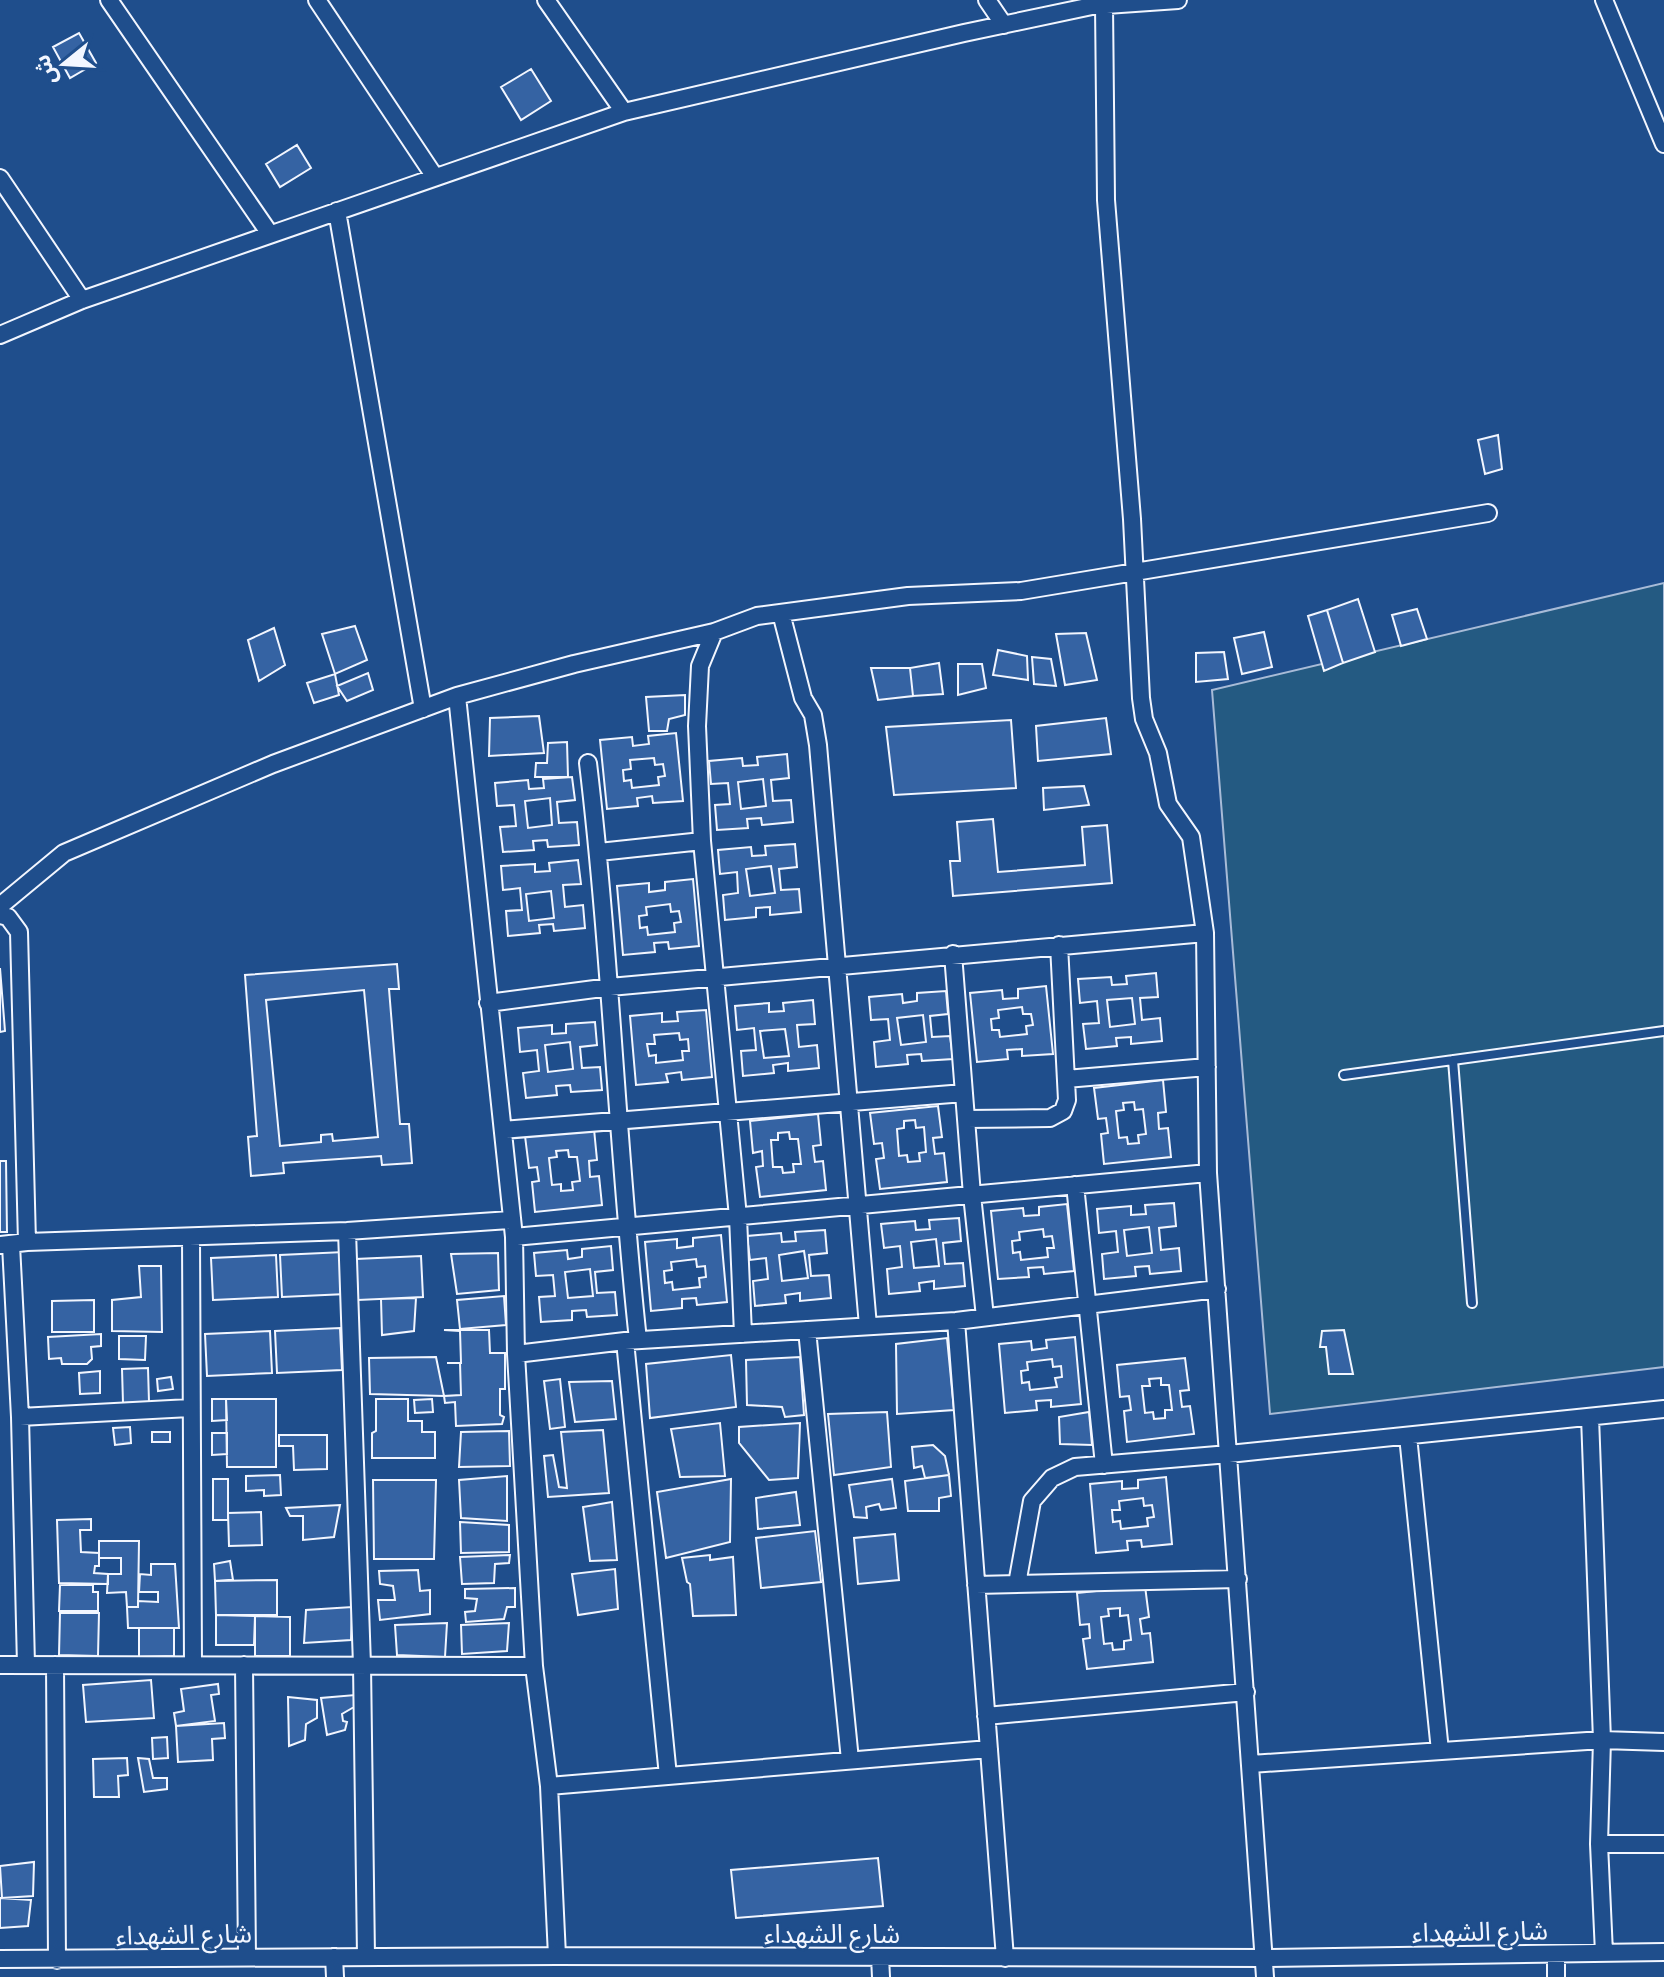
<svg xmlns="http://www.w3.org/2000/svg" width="1664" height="1977" viewBox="0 0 1664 1977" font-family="'Golos Text','Noto Sans Arabic',sans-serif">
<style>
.green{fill:#245a82;stroke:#a8bbd7;stroke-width:2}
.building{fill:#3563a3;stroke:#f2f6ff;stroke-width:2;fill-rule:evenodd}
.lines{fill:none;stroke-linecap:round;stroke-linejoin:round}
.service-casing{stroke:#f2f6ff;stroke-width:12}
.minor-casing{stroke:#f2f6ff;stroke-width:20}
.service{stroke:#1f4e8c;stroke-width:8}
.minor{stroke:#1f4e8c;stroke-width:16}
.labels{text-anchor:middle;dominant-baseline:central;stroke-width:6;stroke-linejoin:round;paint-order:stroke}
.street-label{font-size:26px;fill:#f2f6ff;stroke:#1f4e8c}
</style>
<rect width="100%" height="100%" fill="#1f4e8c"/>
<path class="green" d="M1664 583V1367L1270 1414 1212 690Z"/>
<path class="building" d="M79 33 96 63 70 78 53 47Z
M531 69 551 101 521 120 501 87Z
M297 145 311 168 280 187 266 164Z
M1498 435 1502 469 1485 474 1478 440Z
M1358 599 1375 652 1343 663 1327 610Z
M1417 609 1427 639 1401 646 1392 615Z
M1327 610 1343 663 1324 671 1308 616Z
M355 626 367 660 335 674 322 634Z
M274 628 285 665 259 681 248 640Z
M1264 632 1272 667 1242 674 1234 638Z
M1086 633 1097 680 1065 685 1056 634Z
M998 650 1027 656 1028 680 993 675Z
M1224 652 1228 679 1196 682V653Z
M1032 657 1051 659 1056 686 1034 684Z
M939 663 943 694 913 696 910 668Z
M958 664H982L986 688 958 695Z
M871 668H910L913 696 878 700Z
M368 673 373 690 347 701 337 686Z
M335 674 339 695 314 703 307 683Z
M685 695V715L669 719 667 731H649L646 697Z
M539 716 544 753 489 756 490 718Z
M1106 718 1111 754 1038 761 1036 726Z
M1011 720 1016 788 894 795 886 727Z
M676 733 683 801 653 803 652 796 637 798 638 806 607 809 600 740 632 737 633 746 649 744 648 736ZM654 758 655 765 663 764 665 776 658 777 659 785 632 788 631 780 624 781 623 770 631 769 630 760Z
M567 742 568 777H535L536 763H547L548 743Z
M787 754 789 778 771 780 773 801 791 800 793 822 762 825 761 818 747 819 748 828 717 830 715 805 730 804 728 783 711 784 709 761 742 758 743 766 758 765 757 757ZM763 779 766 806 741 809 738 782Z
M572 777 575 800 557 802 559 823 577 822 579 845 548 847 547 840 533 841 534 850 503 852 500 827 516 826 514 805 497 806 495 783 528 780 529 789 544 788 543 779ZM550 798 552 825 528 828 525 801Z
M1084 786 1089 805 1044 810 1043 788Z
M993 819 998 872 1085 865 1082 827 1107 825 1112 883 953 896 950 861H960L957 822Z
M795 844 797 867 779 869 781 890 799 889 801 912 770 915V907L756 908V917L725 920 723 895 738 893 737 872 720 874 718 850 751 847 752 856 766 855 765 846ZM771 866 775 893 750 896 746 869Z
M578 860 581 884 563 885 565 907 583 905 585 928 554 931 553 924 539 925 540 933 508 936 506 911 522 910 520 888 503 890 501 866 535 864V872L550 871 549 863ZM551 891 554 918 529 921 526 894Z
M693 879 699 946 669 949 668 942 654 943 655 952 623 955 617 886 649 883V892L665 890V882ZM670 904 671 912 679 911 681 922 674 923 675 932 648 935 647 927 640 928 639 916 647 915 646 907Z
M397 964 399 989H389L400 1124H409L412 1163 382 1165 381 1156 283 1163 284 1173 251 1176 248 1137 257 1136 245 975ZM364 990 378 1137 333 1141 332 1134 321 1135V1142L280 1146 266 1000Z
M0 968 5 1031 0 1032Z
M1156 973 1158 997 1140 998 1142 1020 1160 1018 1162 1041 1131 1044V1037L1116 1038 1117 1046 1086 1049 1083 1024 1099 1023 1097 1001 1080 1003 1078 979 1111 977 1112 985 1127 984 1126 976ZM1132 998 1135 1024 1110 1027 1107 1000Z
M1046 986 1053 1054 1022 1056V1049L1007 1050 1008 1059 977 1062 970 993 1002 990 1003 999 1018 998V989ZM1022 1007 1023 1014H1031L1033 1025 1026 1026 1027 1034 1000 1037 999 1030H992L991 1019 999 1018 998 1010Z
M946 991 948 1014 930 1016 932 1037 950 1036 953 1059 922 1061 921 1054 907 1055 908 1064 876 1067 874 1042 890 1040 888 1019 871 1020 869 997 902 994 903 1003 917 1001V993ZM923 1015 926 1042 901 1045 897 1018Z
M813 1000 815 1024 797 1025 799 1047 817 1045 819 1068 788 1071V1063L773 1065 774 1073 743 1076 741 1051 756 1050 754 1028 737 1030 735 1006 769 1003V1012L784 1011 783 1003ZM785 1029 789 1056 764 1058 760 1031Z
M706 1010 712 1077 682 1080 681 1072 666 1074 668 1082 636 1085 630 1016 662 1013V1022L678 1021 677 1012ZM679 1033 680 1040 688 1039 689 1051H682L683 1060 656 1063V1055L649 1056 647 1044H655L654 1035Z
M595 1022 597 1045 580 1047 582 1068 600 1067 602 1090 571 1092 570 1085 556 1086 557 1095 526 1098 523 1073 539 1071 537 1050 520 1052 518 1028 552 1025V1034L566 1033V1024ZM570 1042 573 1069 548 1072 545 1045Z
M1163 1080 1166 1112 1158 1113 1159 1129 1168 1128 1171 1157 1104 1164 1101 1134 1108 1133 1106 1118 1098 1119 1094 1088ZM1134 1102 1135 1110 1143 1109 1146 1134 1138 1135 1139 1143 1128 1144 1127 1137 1119 1138 1116 1111 1124 1110 1123 1103Z
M938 1106 942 1137 933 1138 935 1154 944 1153 947 1182 880 1189 876 1159 884 1158 882 1143 874 1144 870 1113ZM915 1120 916 1128 924 1127 926 1152 919 1153 920 1161 908 1162 907 1155 899 1156 897 1129 904 1128V1121Z
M818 1114 821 1145 813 1146 815 1162 823 1161 826 1190 760 1197 756 1167 763 1166 762 1151 753 1153 750 1121ZM789 1132 790 1139H798L801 1164H793L794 1172 783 1173 782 1167H773L771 1140H778V1133Z
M594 1129 597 1160 589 1161 590 1177 599 1176 602 1205 535 1212 532 1182 539 1181 537 1167 529 1168 525 1136ZM568 1150 569 1157H577L580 1181 572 1182 573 1190 561 1191V1184L552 1185 549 1158 557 1157 556 1151Z
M0 1161H6L7 1232H0Z
M1174 1203 1176 1226 1159 1228 1161 1250 1179 1248 1181 1271 1150 1274 1149 1266 1135 1267 1136 1276 1104 1279 1102 1254 1118 1252 1116 1231 1099 1233 1097 1209 1131 1206V1215L1146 1214 1145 1205ZM1149 1227 1152 1253 1127 1256 1124 1230Z
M1067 1204 1074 1271 1044 1274 1043 1267 1028 1268 1029 1277 998 1279 991 1211 1023 1208 1024 1216 1039 1215V1207ZM1043 1229 1044 1237 1052 1236 1054 1248H1047L1048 1257 1021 1260 1020 1252 1013 1253 1012 1241 1020 1240 1019 1232Z
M959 1218 961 1241 943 1243 945 1264 963 1263 965 1286 934 1289V1281L919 1283 920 1291 889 1294 887 1269 902 1267 900 1246 884 1248 881 1224 915 1221 916 1230 930 1229 929 1220ZM936 1239 939 1266 914 1268 911 1242Z
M825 1230 827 1253 809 1255 811 1276 829 1275 831 1298 800 1301V1293L785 1295 786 1303 755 1306 753 1281 768 1279 766 1258 750 1260 747 1236 781 1233 782 1242 796 1241 795 1232ZM804 1251 808 1278 782 1281 779 1255Z
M721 1235 727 1302 697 1305 696 1298 682 1299V1308L651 1311 645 1242 677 1239V1248L693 1246V1238ZM696 1259 697 1267 705 1266 706 1277 699 1278 700 1287 673 1290 672 1282 665 1283 664 1271 672 1270 671 1262Z
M611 1246 613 1270 595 1272 597 1293 615 1292 617 1315 587 1317 586 1310 572 1311V1320L541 1322 539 1297 555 1296 553 1275 536 1276 534 1253 567 1250 568 1259 582 1257V1249ZM590 1269 593 1296 568 1298 565 1272Z
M344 1252 346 1294 282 1297 280 1255Z
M498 1253 499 1290 457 1294 451 1254Z
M276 1255 278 1297 213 1300 211 1258Z
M421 1256 423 1297 358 1300 356 1259Z
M139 1266H161L162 1332 112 1331V1300L141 1297Z
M504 1296 506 1325 460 1329 457 1300Z
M416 1298 414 1331 382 1335 381 1299Z
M94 1300V1332H52V1301Z
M340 1328 342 1370 277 1373 275 1331Z
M444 1330H489L490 1353H505V1389H500V1415L504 1417 502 1424 456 1426 455 1402 445 1403 444 1396 461 1395 460 1363H447H461L460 1331Z
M1344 1330 1353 1374H1329L1326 1347H1320L1322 1331Z
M270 1331 272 1373 207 1376 205 1334Z
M101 1334V1346L91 1347 92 1359 87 1364H62L61 1358 49 1359 48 1337Z
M119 1336H146L145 1360 119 1359Z
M1075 1337 1081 1404 1051 1407V1400L1036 1401 1037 1410 1005 1413 999 1344 1031 1341 1032 1350 1047 1348 1046 1340ZM1052 1359 1053 1367 1061 1366 1062 1377 1055 1378 1057 1387 1030 1390 1029 1382 1022 1383 1021 1371 1028 1370 1027 1362Z
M947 1338 954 1410 897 1414 896 1344Z
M731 1355 736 1407 650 1418 646 1364Z
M436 1357 444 1396 370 1394 369 1358Z
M800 1357 804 1415 785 1417 782 1407 747 1405 746 1360Z
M1185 1358 1189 1390 1180 1391 1182 1407 1190 1406 1194 1434 1127 1442 1124 1411 1131 1410 1129 1396 1120 1397 1117 1365ZM1161 1378V1385H1169L1172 1410H1165V1418L1154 1419 1153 1412 1145 1413 1142 1386H1150L1149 1379Z
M148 1368 149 1402 123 1403 122 1369Z
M100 1371V1393L80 1394 79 1373Z
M171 1377 173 1389 158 1391 157 1379Z
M560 1379 565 1427 550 1429 544 1381Z
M612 1381 616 1419 575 1422 569 1382Z
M212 1399H226L227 1420 212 1421Z
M226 1399H276V1467H227Z
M376 1399H408V1421H422V1432H435V1458H372V1433L376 1431Z
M432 1399 433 1412 415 1413 414 1400Z
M887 1412 891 1467 834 1475 828 1414Z
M1089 1412 1092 1445 1060 1444 1059 1417Z
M720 1423 725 1476 680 1477 671 1429Z
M800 1423 798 1478 769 1480 739 1443V1427Z
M130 1427 131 1443 115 1445 113 1428Z
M603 1430 609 1493 548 1497 544 1456 553 1455 559 1487 567 1488 561 1432Z
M509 1431 510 1466 459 1467 461 1432Z
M152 1432H170V1442H152Z
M212 1433H227V1454L212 1455Z
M279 1435H327V1469L294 1470 293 1446H279Z
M933 1445 945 1456 949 1475 925 1478 922 1466 914 1468 912 1447Z
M280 1475 281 1495 264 1496V1490L246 1491V1476Z
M949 1475 951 1496 939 1498V1511H908L905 1481Z
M507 1476V1521L461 1518 459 1480Z
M1166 1477 1172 1544 1142 1547 1141 1540 1127 1541 1128 1550 1096 1553 1090 1484 1122 1481V1489L1138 1488V1480ZM1143 1498 1144 1506 1152 1505 1154 1517 1147 1518 1148 1526 1121 1529 1120 1521 1113 1522 1112 1510H1120L1119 1501Z
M213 1479H228V1520H213Z
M731 1479 730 1542 666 1558 657 1492Z
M892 1479 896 1508 881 1510 879 1504 866 1507 867 1518 854 1517 849 1485Z
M373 1480H436L434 1559H374Z
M796 1492 800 1525 758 1529 756 1498Z
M612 1502 617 1560 590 1561 583 1507Z
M340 1505 334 1537 303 1540V1516H290L286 1508Z
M261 1512 262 1545 229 1546 228 1513Z
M91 1519V1530H80L81 1552 99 1553V1566H95L94 1573 108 1574V1584L59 1583 57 1520Z
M460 1522 509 1525V1552L461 1553Z
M815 1531 821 1582 761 1588 756 1538Z
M895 1534 899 1580 858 1584 854 1538Z
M99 1541H139L138 1607H127L126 1592 107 1593 108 1574H121V1558H99Z
M510 1555 509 1563 495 1564 494 1583 462 1584 460 1557Z
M710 1555V1560L733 1557 736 1615 693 1616 690 1584 687 1582 682 1558Z
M230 1561 233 1580 215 1581 214 1564Z
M151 1564H175L179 1628H128L127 1607H138V1601L158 1602V1592H139L140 1574 151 1575Z
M615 1569 618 1609 578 1615 572 1574Z
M418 1570 420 1591 430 1590V1614L380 1620 378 1600H395L393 1586 380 1584 379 1571Z
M277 1580V1615H216L215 1581Z
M60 1585H93V1592H98V1611H59Z
M1145 1586 1149 1617 1140 1619 1142 1634 1150 1633 1153 1662 1087 1669 1083 1639 1090 1638 1089 1624 1080 1625 1077 1593ZM1120 1608V1616L1128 1615 1131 1640 1124 1641V1649L1113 1650 1112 1643 1104 1644 1101 1617 1109 1616 1108 1609Z
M515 1588V1607H507L504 1619 466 1622 465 1612 475 1611 477 1599 465 1598V1589Z
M352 1607 351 1640 304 1643 306 1610Z
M60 1613H99L98 1656 59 1655Z
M216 1615 255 1616 254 1645H216Z
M255 1616 290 1617V1656H255Z
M447 1623 445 1657 397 1655 395 1625Z
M509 1623 507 1651 462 1654 461 1625Z
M139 1628H174V1656L139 1657Z
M151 1680 154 1718 86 1722 83 1685Z
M218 1684 219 1694 211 1695 215 1721 176 1726 174 1713 184 1711 181 1689Z
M355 1695 354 1707 342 1714 343 1721 347 1722 345 1730 327 1735 321 1698Z
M288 1697 317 1700V1718L306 1724 305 1740 289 1746Z
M224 1723 225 1738 212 1739 213 1760 178 1762 176 1726Z
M167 1737 168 1758 153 1759 152 1738Z
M127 1758 128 1775 118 1776 119 1797H94L93 1759Z
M138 1758 149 1759 153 1778H167V1789L144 1792Z
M878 1858 883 1906 736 1918 731 1870Z
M34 1862 33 1896 2 1898 0 1866Z
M0 1898 31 1900 28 1926 0 1928Z"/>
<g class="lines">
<g class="service-casing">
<path id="service" d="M1453 1060 1472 1303
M1344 1075 1664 1031"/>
</g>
<g class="minor-casing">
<path id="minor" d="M109 0 270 234
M317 0 435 177
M546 0 624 112
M987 0 1004 25
M1604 0 1664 144
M1104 5 1106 200 1132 519 1141 698 1144 719 1158 753 1168 804 1191 837 1205 933 1208 1173 1265 1977
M0 178 82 300
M337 211 423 709
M0 335 82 300 624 112 964 33 1092 6 1178 0
M781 613 803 698 813 715 818 745 868 1326
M714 632 700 666 697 726 702 841 738 1217 743 1334
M457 696 514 1237 516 1354 534 1666 549 1786 557 1956
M588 763C611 955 617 1148 638 1340
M599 852 702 841
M0 906 64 853 273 764 457 696 574 664 714 632 757 616 908 596 1021 591 1488 513
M0 915 8 917 19 932 27 1242
M953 954 972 1195 985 1317
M488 1003 610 987 1205 933
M1066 1079 1207 1067
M966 1119 1050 1118 1063 1111 1067 1100 1059 945
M503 1130 964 1093
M1075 1185 1104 1465
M347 1231 362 1665 366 1956
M191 1237 193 1665
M514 1237 1208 1173
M0 1245 27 1242 347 1231 511 1220
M11 1245 20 1417 26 1665
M956 1321 1005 1958
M807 1330 850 1760
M625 1341 668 1776
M516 1354 625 1341 956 1321 1217 1289
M20 1417 190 1408
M1590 1417 1602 1740 1599 1844 1604 1953
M1408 1436 1440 1751
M1017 1584 1032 1501 1052 1478 1075 1467 1229 1454 1664 1409
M976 1585 1238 1579
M0 1665 534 1666
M55 1665 57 1960
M244 1665 247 1957
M986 1716 1246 1692
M1251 1764 1602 1740 1664 1742
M549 1786 989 1749
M1599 1844H1664
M334 1957 335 1977
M880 1957 881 1977
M0 1959 557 1956 1265 1958 1664 1952
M1556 1977V1954"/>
</g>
<use href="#service" class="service"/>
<use href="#minor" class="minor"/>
</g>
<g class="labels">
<g class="street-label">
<text transform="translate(1480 1931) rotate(-1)">شارع الشهداء</text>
<text x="832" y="1933">شارع الشهداء</text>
<text transform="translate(184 1934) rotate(-1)">شارع الشهداء</text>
</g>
</g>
<g transform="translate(64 64) rotate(252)" stroke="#1f4e8c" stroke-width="6" paint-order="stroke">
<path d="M0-6L14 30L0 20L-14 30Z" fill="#f2f6ff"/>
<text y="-12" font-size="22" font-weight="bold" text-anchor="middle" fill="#f2f6ff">ش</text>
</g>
</svg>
